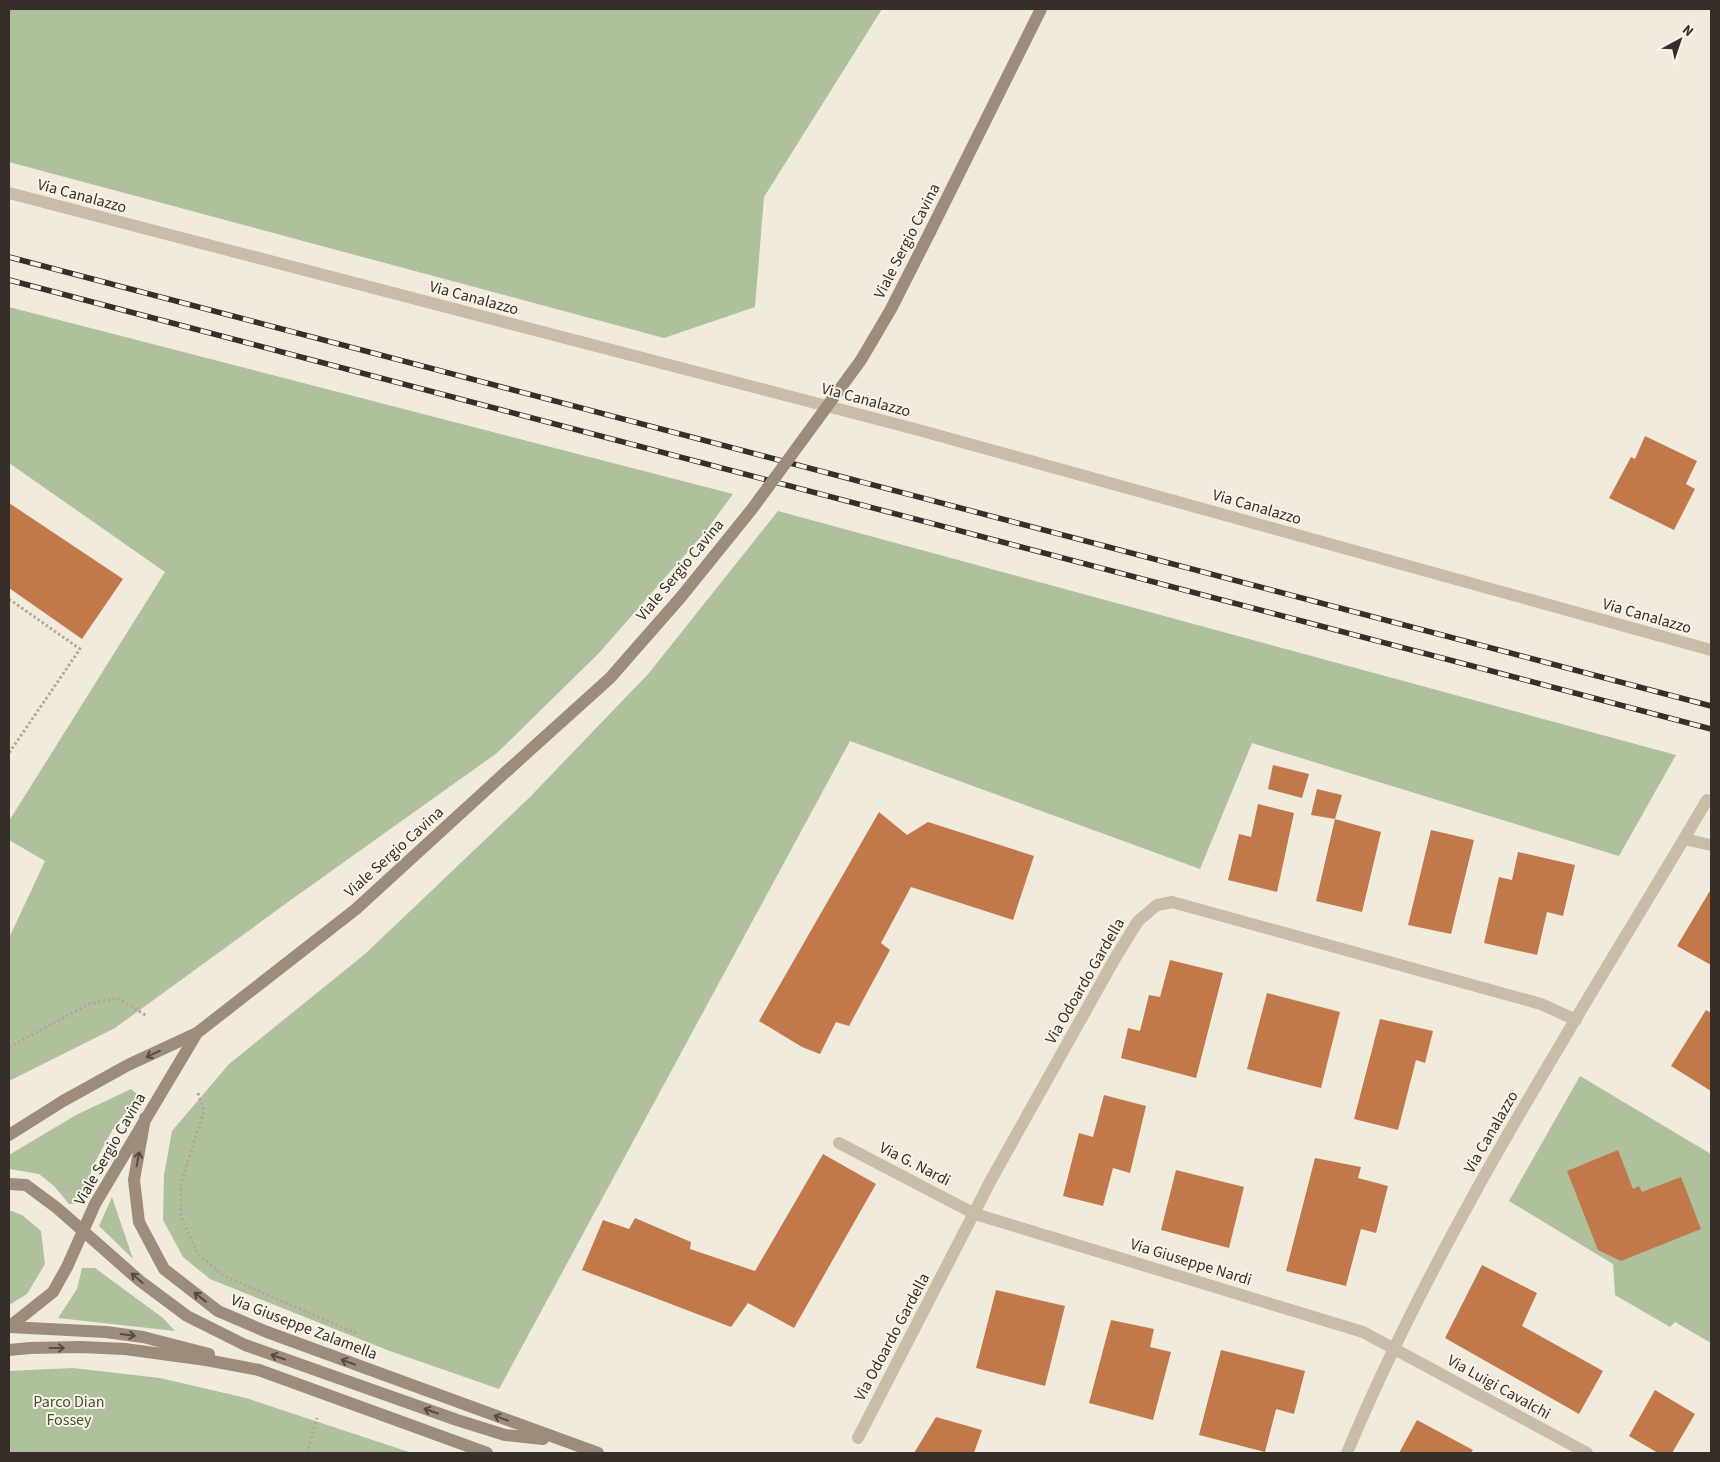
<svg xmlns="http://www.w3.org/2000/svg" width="1720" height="1462" viewBox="0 0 1720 1462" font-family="'Source Sans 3',sans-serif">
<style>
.green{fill:#afc09d}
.building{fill:#c1794b}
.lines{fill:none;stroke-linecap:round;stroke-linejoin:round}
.path{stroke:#b5a793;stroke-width:3;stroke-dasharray:2.5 2.5;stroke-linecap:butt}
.street{stroke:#c9bca9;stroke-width:12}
.secondary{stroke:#9d8c7b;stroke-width:12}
.rail-casing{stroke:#362f29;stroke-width:5.5}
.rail{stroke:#f9f4e9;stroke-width:4;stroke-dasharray:11;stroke-linecap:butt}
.secondary-bridge{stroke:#9d8c7b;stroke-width:12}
.oneway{stroke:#554b42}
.labels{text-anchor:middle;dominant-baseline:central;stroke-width:4;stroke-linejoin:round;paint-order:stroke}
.street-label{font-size:16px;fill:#362f29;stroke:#f9f4e9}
.park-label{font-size:16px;fill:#40542d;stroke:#f9f4e9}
</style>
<rect width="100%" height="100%" fill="#f1ebdd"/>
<path class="green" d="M9 9H882L764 197 755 307 664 338 9 162Z
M9 307 733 494 705 532 599 653 497 753 295 897 115 1028 9 1081V938L45 861 9 840V821L165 572 9 463Z
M778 511 1676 755 1619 856 1252 743 1200 869 850 741 499 1389 387 1350 210 1279 183 1257 163 1220 164 1175 172 1131 229 1064 365 954 530 797 649 673Z
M1580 1076 1711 1154V1343L1675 1322 1670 1327 1615 1295 1613 1264 1509 1201Z
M131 1089 139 1096 114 1127 95 1162 79 1203 69 1204 54 1186 39 1174 9 1169V1155L76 1115Z
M112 1197 133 1259 99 1226Z
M9 1210 22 1215 41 1231 45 1264 27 1294 9 1305Z
M82 1268H95L163 1318 175 1331 58 1318 77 1289Z
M73 1368 160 1378 246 1398 412 1453H9V1371Z"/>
<path class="building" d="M1645 436 1697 461 1686 484 1695 489 1674 530 1609 498 1631 457 1635 459Z
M9 503 123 579 82 639 9 588Z
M1273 765 1309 774 1302 798 1268 789Z
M1317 789 1342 795 1335 819 1381 832 1362 912 1316 901 1335 819 1311 815Z
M1258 804 1294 813 1277 892 1228 880 1239 834 1251 837Z
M879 812 907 835 928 822 1034 856 1013 920 911 887 881 943 890 950 849 1026 836 1022 820 1054 802 1047 759 1021Z
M1431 830 1474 840 1451 934 1408 925Z
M1518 852 1575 865 1563 916 1547 912 1537 955 1484 943 1499 877 1512 880Z
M1711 889V965L1677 946Z
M1170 960 1223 973 1196 1078 1121 1058 1128 1028 1140 1031 1149 995 1160 997Z
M1267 993 1340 1012 1321 1088 1247 1069Z
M1706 1010 1711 1013V1091L1671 1066Z
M1380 1019 1433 1031 1425 1063 1416 1060 1398 1130 1354 1119Z
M1104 1095 1146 1106 1130 1173 1113 1168 1103 1206 1063 1196 1079 1133 1093 1137Z
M1618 1150 1633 1189 1639 1186 1642 1192 1681 1177 1701 1229 1621 1261 1598 1250 1567 1171Z
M823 1154 876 1184 794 1328 748 1303 731 1327 582 1270 603 1220 629 1229 635 1218 691 1242 690 1249 755 1271Z
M1315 1158 1361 1167 1358 1178 1388 1186 1376 1233 1361 1229 1346 1286 1286 1271Z
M1176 1170 1244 1187 1229 1248 1161 1230Z
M1482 1265 1537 1293 1522 1326 1603 1371 1579 1414 1445 1338Z
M996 1290 1065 1306 1045 1386 976 1368Z
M1111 1320 1154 1329 1150 1347 1171 1352 1153 1420 1089 1403Z
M1221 1350 1305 1371 1294 1414 1276 1409 1265 1452 1199 1435Z
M1655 1390 1695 1414 1672 1453H1658L1629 1436Z
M936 1417 982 1430 974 1453H914Z
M1417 1420 1473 1450 1471 1453H1399Z"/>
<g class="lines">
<path class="path" d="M9 599 80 649 9 753
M9 1047 89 1004 117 998 147 1016
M198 1093 204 1111 181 1183V1217L198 1254 224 1276 358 1334
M307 1453 317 1418"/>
<path class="street" d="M9 193 915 429 1711 650
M1684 839 1711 845
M839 1143 975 1214 1363 1332 1587 1453
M858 1438 991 1180 1114 960 1138 921 1157 905 1172 902 1541 1004 1576 1020
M1347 1453C1443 1223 1581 1014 1707 800"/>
<path class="secondary" d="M930 232 1041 9
M145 1118 134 1180 139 1222 164 1269 218 1311 267 1332 598 1453
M9 1135 63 1101 128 1065 197 1033 356 909 508 770
M9 1184 26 1185 57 1208 140 1281 187 1316 245 1345 457 1420 505 1435 543 1439
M9 1327 53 1292 67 1267 95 1204 197 1033
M10 1327 106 1332 143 1337 209 1354
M9 1350 30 1348 80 1347 125 1349 206 1360 259 1370 487 1453"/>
<g class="rail-casing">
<path id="rail" d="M9 257 1711 706
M9 280 1711 729"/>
</g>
<use href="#rail" class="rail"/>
<path class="secondary-bridge" d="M508 770 610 678 681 597 752 509 861 360 891 309 930 232"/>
</g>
<defs><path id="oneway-shaft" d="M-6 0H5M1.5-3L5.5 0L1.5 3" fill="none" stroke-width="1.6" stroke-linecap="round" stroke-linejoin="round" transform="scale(1.25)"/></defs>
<g class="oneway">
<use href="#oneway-shaft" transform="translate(153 1054) rotate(155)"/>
<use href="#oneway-shaft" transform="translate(138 1159) rotate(-79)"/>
<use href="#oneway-shaft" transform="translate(137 1278) rotate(-139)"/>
<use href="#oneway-shaft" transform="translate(200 1297) rotate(-142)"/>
<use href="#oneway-shaft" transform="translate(128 1335) rotate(7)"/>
<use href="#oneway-shaft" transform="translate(57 1348)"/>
<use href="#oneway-shaft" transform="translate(278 1357) rotate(-161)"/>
<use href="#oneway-shaft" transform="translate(348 1362) rotate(-160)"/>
<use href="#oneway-shaft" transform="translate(431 1411) rotate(-161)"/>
<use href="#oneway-shaft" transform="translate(501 1418) rotate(-160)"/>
</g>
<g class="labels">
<g class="street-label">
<text transform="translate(82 196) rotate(15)">Via Canalazzo</text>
<text transform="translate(907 241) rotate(-63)">Viale Sergio Cavina</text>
<text transform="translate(474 298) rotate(15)">Via Canalazzo</text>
<text transform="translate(866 400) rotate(15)">Via Canalazzo</text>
<text transform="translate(1257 507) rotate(16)">Via Canalazzo</text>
<text transform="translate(680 570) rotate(-50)">Viale Sergio Cavina</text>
<text transform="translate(1647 616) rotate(16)">Via Canalazzo</text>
<text transform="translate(394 852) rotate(-42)">Viale Sergio Cavina</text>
<text transform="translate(1085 981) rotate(-60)">Via Odoardo Gardella</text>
<text transform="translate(1491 1132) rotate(-60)">Via Canalazzo</text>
<text transform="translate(110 1149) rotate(-60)">Viale Sergio Cavina</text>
<text transform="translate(915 1164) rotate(27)">Via G. Nardi</text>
<text transform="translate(1191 1262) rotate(17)">Via Giuseppe Nardi</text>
<text transform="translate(304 1327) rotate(21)">Via Giuseppe Zalamella</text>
<text transform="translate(892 1337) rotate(-62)">Via Odoardo Gardella</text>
<text transform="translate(1499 1387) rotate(29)">Via Luigi Cavalchi</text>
</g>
<g class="park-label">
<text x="69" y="1402">Parco Dian<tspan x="69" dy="18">Fossey</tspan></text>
</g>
</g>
<rect width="1720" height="1462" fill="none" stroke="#362f29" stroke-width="20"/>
<g transform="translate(1680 40) rotate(40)" stroke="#f9f4e9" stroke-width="4" paint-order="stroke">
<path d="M0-4L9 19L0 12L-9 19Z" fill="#362f29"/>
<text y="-8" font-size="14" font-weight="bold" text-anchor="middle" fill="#362f29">N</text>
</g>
</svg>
